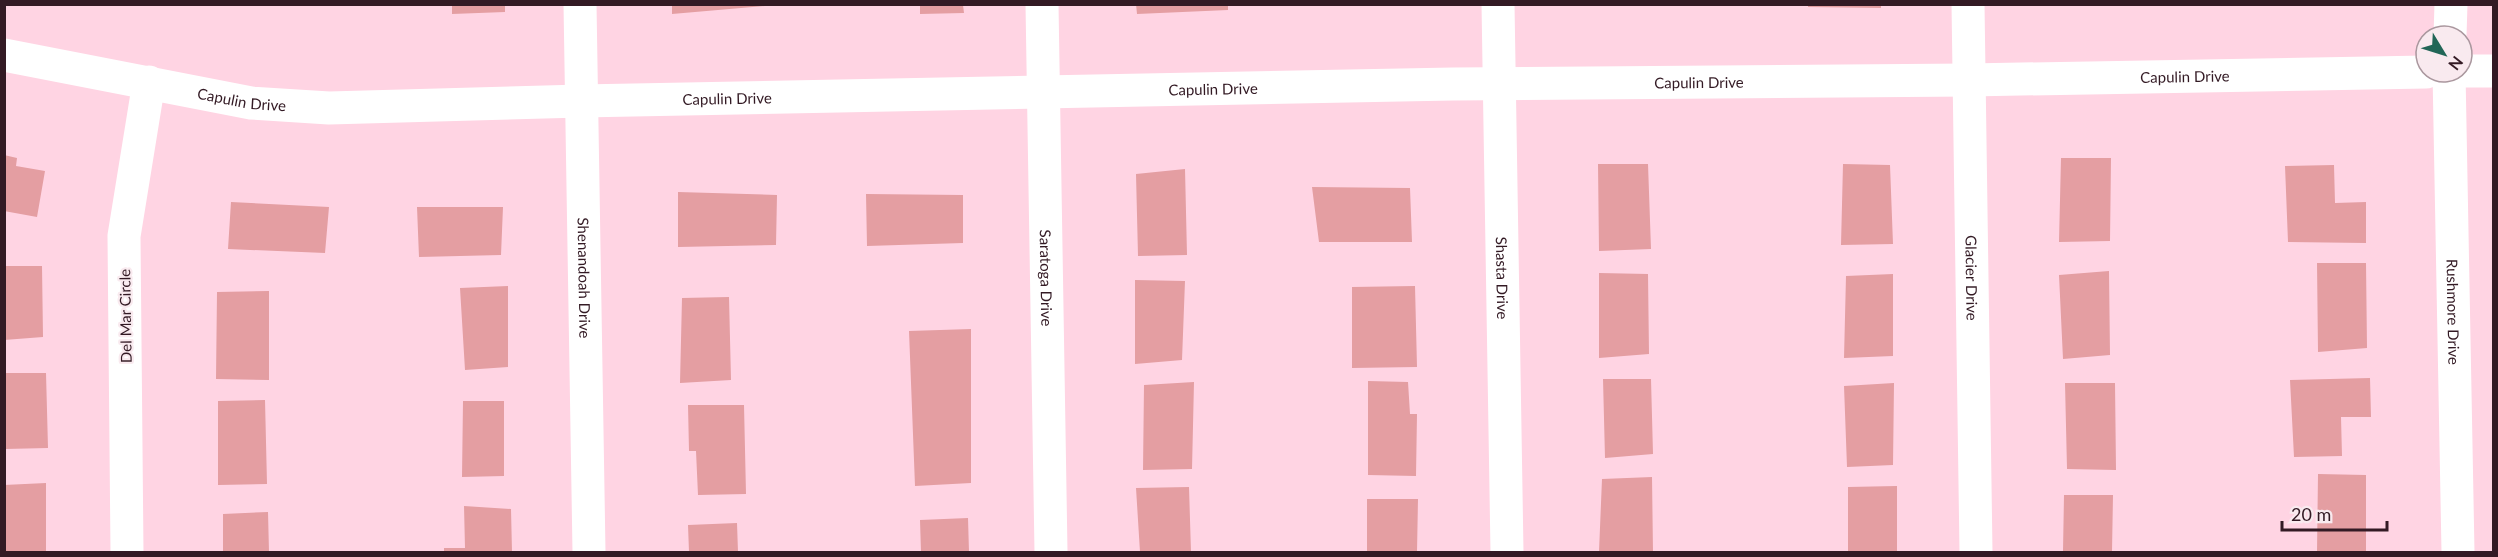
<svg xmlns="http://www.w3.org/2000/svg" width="2498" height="557" viewBox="0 0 2498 557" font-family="Lato,sans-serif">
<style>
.building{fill:#e49ea2}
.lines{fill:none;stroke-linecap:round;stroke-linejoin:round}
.minor{stroke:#fff;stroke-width:33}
.labels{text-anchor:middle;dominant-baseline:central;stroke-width:4.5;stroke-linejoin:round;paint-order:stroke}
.street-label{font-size:15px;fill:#331a24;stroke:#f9eaef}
</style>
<rect width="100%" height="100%" fill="#ffd4e3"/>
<path class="building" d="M452 4H505V12L452 14Z
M672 4H765V6L672 14Z
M1136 4H1228V10L1137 14Z
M1808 4H1881V8L1808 7Z
M920 5H963L964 13 920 14Z
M4 155 17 158 16 166 45 171 37 217 4 211Z
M2061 158H2111L2110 241 2059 242Z
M1598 164H1648L1651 249 1599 251Z
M1843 164 1890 165 1893 244 1841 245Z
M2334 165 2335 203 2366 202V243L2288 242 2285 166Z
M1185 169 1187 255 1138 256 1136 174Z
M1312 187 1410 188 1412 242H1319Z
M678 192 777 195 776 245 678 247Z
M866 194 963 195V243L867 246Z
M231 202 329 207 325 253 228 249Z
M417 207H503L501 255 419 257Z
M2317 263H2366L2367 348 2318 352Z
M4 266H42L43 337 4 340Z
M2109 271 2110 355 2063 359 2059 275Z
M1599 273 1648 274 1649 354 1599 358Z
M1893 274V356L1844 358 1846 276Z
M1135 280 1185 281 1182 360 1135 364Z
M508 286V367L465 370 460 288Z
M1415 286 1417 367 1352 368V287Z
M269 291V380L216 379 217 292Z
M729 297 731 380 680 383 682 298Z
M971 329V483L915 486 909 331Z
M4 373H46L48 448 5 449Z
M2370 378 2371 417H2341L2342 456 2294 457 2290 380Z
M1603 379H1651L1653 454 1605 458Z
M1368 381 1408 382 1410 414H1417L1416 476 1368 475Z
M1194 382 1192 469 1143 470 1144 385Z
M1894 383 1893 465 1847 467 1844 386Z
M2065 383H2115L2116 470 2067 469Z
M265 400 267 484 218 485V401Z
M463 401H504V476L462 477Z
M688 405H744L746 494 698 495 696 451H689Z
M2318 474 2366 475V552H2317Z
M1652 477 1653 552H1599L1602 479Z
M46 483V552H4V485Z
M1897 486V552H1848V487Z
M1189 487 1191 552H1140L1136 488Z
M2064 495H2113L2112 552H2063Z
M1367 499H1418L1417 552H1367Z
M464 506 511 509 512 552H444V548H465Z
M268 512 269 552H223V514Z
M968 518 969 552H921L920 520Z
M737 523 738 552H689L688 525Z"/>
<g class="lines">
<g class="minor">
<path id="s1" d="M580 4 589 552"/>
<path id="s2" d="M1042 4 1051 552"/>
<path id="s3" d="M1498 4 1507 552"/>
<path id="s4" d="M1968 4 1976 552"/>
<path d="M2450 36 2451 4"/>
<path id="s5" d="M4 55 251 103 329 108 581 101 1453 84 1969 80 2426 72"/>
<path d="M2462 71H2494"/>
<path id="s6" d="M2449 72 2458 552"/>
<path d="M127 552 124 236 149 82"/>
</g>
</g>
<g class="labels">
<g class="street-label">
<text stroke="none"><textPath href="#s5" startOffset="2186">Capulin Drive</textPath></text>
<text stroke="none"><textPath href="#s5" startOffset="1700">Capulin Drive</textPath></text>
<text stroke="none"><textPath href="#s5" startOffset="1214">Capulin Drive</textPath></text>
<text stroke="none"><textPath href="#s5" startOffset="242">Capulin Drive</textPath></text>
<text stroke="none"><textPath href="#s5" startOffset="728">Capulin Drive</textPath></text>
<text stroke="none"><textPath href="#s2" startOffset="274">Saratoga Drive</textPath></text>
<text stroke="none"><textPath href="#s3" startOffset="274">Shasta Drive</textPath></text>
<text stroke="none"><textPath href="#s1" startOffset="274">Shenandoah Drive</textPath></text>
<text stroke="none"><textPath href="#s4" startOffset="274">Glacier Drive</textPath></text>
<text stroke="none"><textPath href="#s6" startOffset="240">Rushmore Drive</textPath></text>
<text transform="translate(125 316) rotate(-91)">Del Mar Circle</text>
</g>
</g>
<rect width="2498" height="557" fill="none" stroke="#331a24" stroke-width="12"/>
<g transform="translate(2444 54) rotate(128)"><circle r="28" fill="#f9eaef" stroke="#aa979e" stroke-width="1.5"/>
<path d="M0-4.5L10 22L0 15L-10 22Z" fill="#226657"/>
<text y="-9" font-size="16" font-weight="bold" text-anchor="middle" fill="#331a24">N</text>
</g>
<path d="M2282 521v9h105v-9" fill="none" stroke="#331a24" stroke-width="3"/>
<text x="2291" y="521" font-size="18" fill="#331a24" stroke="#f9eaef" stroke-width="4.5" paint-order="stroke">20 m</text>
</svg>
